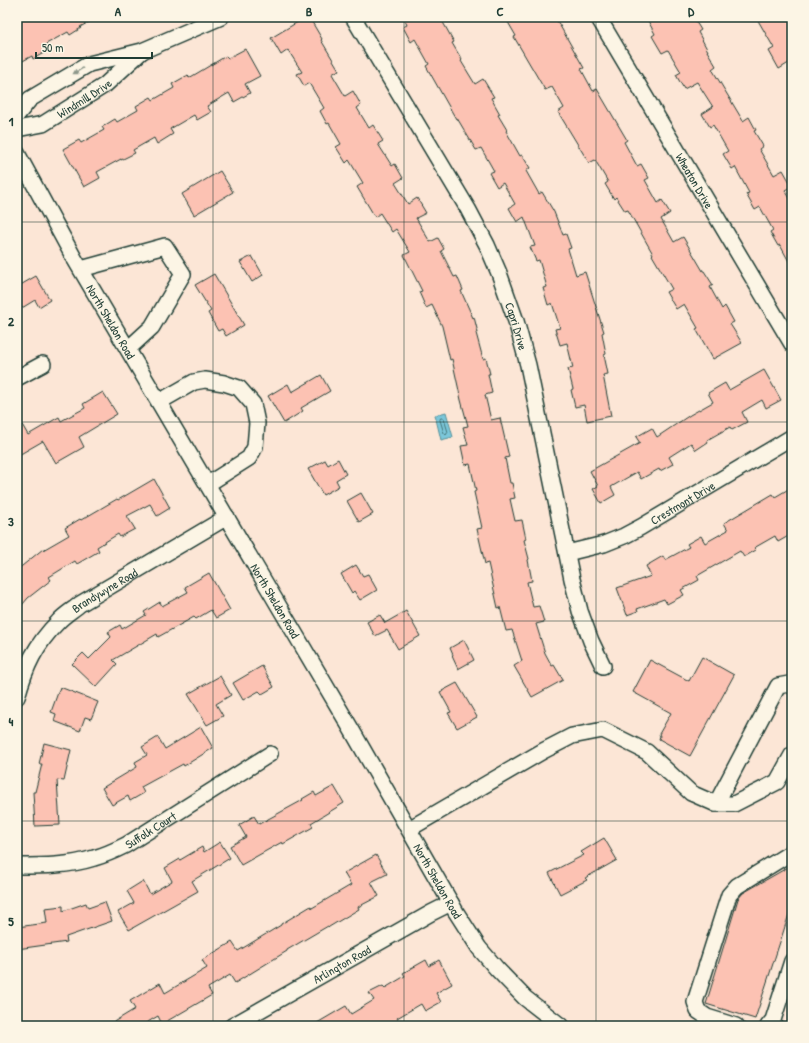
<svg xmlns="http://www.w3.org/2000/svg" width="809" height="1043" viewBox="0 0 809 1043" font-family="'Patrick Hand',sans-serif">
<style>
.water{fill:#7bc7da;stroke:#569098}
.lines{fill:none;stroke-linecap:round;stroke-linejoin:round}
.shore{stroke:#447476;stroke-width:1}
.building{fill:#fcc2b3;stroke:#1f3d34}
.minor-casing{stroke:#1f3d34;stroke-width:18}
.minor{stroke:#fcf5e5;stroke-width:15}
.oneway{fill:#8e998c}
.grid{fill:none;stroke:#1f3d34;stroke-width:1;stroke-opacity:0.55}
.labels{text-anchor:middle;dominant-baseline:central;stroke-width:4;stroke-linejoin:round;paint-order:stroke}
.street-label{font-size:12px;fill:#1f3d34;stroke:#fcf5e5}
.neatline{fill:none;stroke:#1f3d34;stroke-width:1.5}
.grid-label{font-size:13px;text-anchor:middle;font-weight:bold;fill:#1f3d34}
</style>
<rect width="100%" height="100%" fill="#fce6d6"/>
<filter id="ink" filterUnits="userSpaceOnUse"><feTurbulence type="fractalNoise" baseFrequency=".025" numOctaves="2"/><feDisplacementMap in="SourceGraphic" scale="8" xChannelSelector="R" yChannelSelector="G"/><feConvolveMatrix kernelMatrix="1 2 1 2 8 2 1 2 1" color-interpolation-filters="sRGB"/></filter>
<g filter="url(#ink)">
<path class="water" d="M446 412 453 437 441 440 435 415Z"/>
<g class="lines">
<path class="shore" d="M441 418H443L444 419 448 432 446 435 444 433 440 420Z"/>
</g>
<path class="building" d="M17 17H98L80 27 81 28 70 35 68 32 46 44 49 50 33 59 32 56 17 64Z
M306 17H309L322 39 321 40 339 70 332 74 345 96 353 91 361 105 357 108 369 128 373 125 383 141 378 144 392 166 395 164 403 178 395 183 408 204 417 198 426 213 416 218 430 242 438 238 444 249 441 251 454 277 457 276 463 290 461 291 473 318 474 317 478 333H476L483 359 486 358 490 374H488L492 393 485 395 491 420 500 418 509 457 505 458 510 483H512L515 498 510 499 515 521 522 520 526 539 524 540 529 559 528 560 532 581 527 582 533 607 539 606 544 622 536 624 545 653 552 666 554 665 563 680 532 697 514 666 522 661 512 630 506 631 500 607 498 608 488 563 485 564 477 529 482 528 474 492 476 491 470 464 465 465 461 446 468 445 463 427 468 426 461 400 452 359 450 360 442 326 432 305 426 308 419 292 422 291 404 255 410 252 396 229 392 232 380 213 375 217 357 187 363 183 349 160 346 163 336 147 341 144 329 123 327 124 320 111 324 108 309 83 304 86 297 74 302 72 288 50 281 55 271 38Z
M403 17H440L454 42 452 43 462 60 461 61 475 84 483 79 494 97 491 98 500 114 498 115 507 130 506 131 520 156 522 155 530 168 526 171 539 194 542 192 554 212 563 235 566 234 571 248 568 249 576 275 585 272 604 332 602 333 606 354 604 355 608 374 603 375 611 416 587 421 584 405 575 407 571 390 573 389 568 369 573 368 567 343 560 345 555 329 560 328 552 303 548 305 543 288 547 287 539 260 536 261 530 247 535 246 524 217 517 222 509 208 515 204 503 183 497 187 489 173 494 171 481 148 476 150 457 118 456 119 426 66 429 64 415 39 411 42 403 27 407 25Z
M505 17H555L584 68 581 69 593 91 597 89 627 140 624 142 637 166 641 164 649 178 645 180 658 203 662 200 670 213 661 219 674 242 683 237 703 271H704L713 285 710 287 722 309 725 306 734 322 730 324 742 343 713 359 696 329 698 328 684 304 676 309 666 292 672 289 652 255 653 254 628 210 625 211 616 197 614 199 605 184 608 182 595 160 589 163 558 112 564 108 552 87 545 90 514 37 516 36Z
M646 17H693L701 30 698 32 708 51H707L716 66 712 69 743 121 749 117 756 130 754 131 763 146 759 149 774 175 783 170 792 186 785 190 792 202V267L780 245 778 246 770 232 773 230 760 207 755 210 746 194 749 193 735 167 732 169 723 154 728 151 713 125 710 127 702 114 713 107 697 82 684 89 676 75 681 72 668 50 662 53 652 36 655 34Z
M756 17H792V61L779 69 769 51 774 48Z
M245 49 260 76 245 84 250 93 234 102 229 93 207 106 211 112 197 120 194 115 170 129 173 134 157 144 154 138 133 150 135 153 121 160V159L97 172 100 178 84 187 63 149 79 140 81 143 104 130 102 127 115 119 117 122 138 110 136 106 151 97 153 100 174 88 172 84 188 75 189 78 226 56 228 58Z
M220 171 233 192 194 215 182 194Z
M252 256 263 275 252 282 240 262Z
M214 274 244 325 226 336 222 329 218 331 208 313 211 311 195 285Z
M36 276 50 300 39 307 35 300 17 311V287Z
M764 370 781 400 766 408 762 400 742 412 747 422 732 430 730 427 707 440 708 442 696 450 691 443 669 457 673 464 660 471 659 469 641 479 637 472 611 487 615 495 601 503 593 489 598 486 590 471 640 443 636 437 652 428 657 437 690 415 713 402 708 393 725 383 729 390Z
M321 375 330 391 301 408 303 411 284 423 268 396 288 384 292 392Z
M103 392 117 414 79 437 84 447 56 463 43 441 17 456V416L28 435 59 417 61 421 85 408 83 404Z
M338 459 346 474 336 480 339 486 323 495 308 469 325 460 328 465Z
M154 479 170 508 157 516 150 504 127 516 135 529 120 537 118 534 97 547 99 551 77 564 75 561 49 577 51 580 28 598 17 611V570L43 549V550L69 535 65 528 80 519 81 520 117 499 118 500Z
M792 487V534L778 542 775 536 754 548 756 550 744 557 740 551 697 576 699 580 681 590 684 595 667 604 664 599 637 609 638 611 627 615 617 588 651 576 646 566 663 556 665 560 689 547 687 544 701 536 705 543 728 530 724 523 773 494 775 497Z
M361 493 373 514 359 522 347 501Z
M356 565 363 576 368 574 377 590 360 600 354 591 352 593 341 574Z
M209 573 230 610 216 618 211 610 196 619 194 617 158 637 157 634 113 660 117 664 96 687 72 664 83 653 89 659 111 637 108 632 120 625 122 629 146 615 144 612 160 602 162 606 188 592 185 587Z
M406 611 420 636 398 649 387 630 375 636 367 622 380 615 385 623Z
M464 640 474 660 458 669 452 656 453 655 450 648Z
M702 657 734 675 690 756 659 739 660 736 659 734 671 713 633 692 650 660 689 681Z
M262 666 274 687 262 694 259 691 243 700 233 683Z
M220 676 231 695 216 704 223 716 207 725 188 694Z
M457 683 477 717 457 728 448 713 451 712 440 692Z
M60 687 98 702 91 719 85 717 80 731 54 721 56 714 51 712Z
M201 727 213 748 184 766 183 764 141 787 144 793 130 801 128 796 112 805 102 788 137 767 135 762 147 755 142 747 158 737 165 749Z
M44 743 71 750 64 781 57 780 60 825 35 826 33 792H35L42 764H39Z
M334 786 344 803 311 823 313 827 283 844 282 842 241 865 230 846 246 837 239 825 254 816 259 824 303 800 302 799 314 792 316 796Z
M604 838 617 860 585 878 587 880 560 894 549 873 584 855 581 852Z
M220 842 230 858 192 881 198 891 129 930 118 912 134 903 127 891 143 881 150 894 172 881 165 868 180 859V860L202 847 204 852Z
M376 855 387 874 371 882 379 896 358 907 359 909 329 927 328 926 287 950V951L235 983 230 975 208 988 212 995 162 1024 158 1016 141 1026H107L135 1009 130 1001 160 983 165 993 207 968 202 960 232 942 238 951 281 925V924L311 906 312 908 351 885 344 873Z
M792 865V905L755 1019 706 1004 738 899 743 893Z
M105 902 112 921 66 937 67 942 17 949V927L47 923 45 908 63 906V911L86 903 88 908Z
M426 960 429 966 439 960 452 984 436 993 441 1002 425 1011 421 1004 397 1018 402 1026H312L346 1006 351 1014 374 1000 369 993 383 986 385 988 405 976 403 973Z"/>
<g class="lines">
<g class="minor-casing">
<g id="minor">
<path id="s1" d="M353 17 468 209 487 245 499 273 516 321 528 365 572 579 580 611 591 641 603 666"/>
<path id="s2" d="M598 17 792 344"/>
<path d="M17 115 30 99 89 64 142 51 221 17"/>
<path id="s3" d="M17 129 43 124 105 85 141 52"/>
<path id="s4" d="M17 153 74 258 350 727 456 912 479 948 497 969 525 998 561 1026"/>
<path d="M81 269 165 246 183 274 152 327 128 349"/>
<path d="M17 378 43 364"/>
<path d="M159 402 194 382 205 380 224 383 239 388 253 404 257 423 255 447 249 458 208 484"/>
<path id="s5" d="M567 553 604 544 624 536 641 527 792 437"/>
<path id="s6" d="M17 697C25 667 36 644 58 622 64 615 73 610 80 604L227 517"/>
<path d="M716 804 778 686 789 684 792 686"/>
<path d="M409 829 543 751 572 736 603 730 647 752 691 793 716 804H734L777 782 792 755"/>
<path id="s7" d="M17 866C43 866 69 866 94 858 105 855 116 850 126 845L270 754"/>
<path id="s8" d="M232 1026 431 913 451 903"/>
<path d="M736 1026 707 1017 698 1011 695 1002 729 895 737 886 792 852"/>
<path d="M768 1026 773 1020 792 961"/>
</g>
</g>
<use href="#minor" class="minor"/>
</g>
<defs><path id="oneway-solid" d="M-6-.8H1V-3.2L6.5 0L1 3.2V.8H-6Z"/></defs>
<use class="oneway" href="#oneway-solid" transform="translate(78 71) rotate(149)"/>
</g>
<path class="grid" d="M213 17V1026M404 17V1026M596 17V1026M17 222H792M17 422H792M17 621H792M17 821H792"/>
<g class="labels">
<g class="street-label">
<text stroke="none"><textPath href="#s3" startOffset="75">Windmill Drive</textPath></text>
<text stroke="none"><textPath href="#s2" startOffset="190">Wheaton Drive</textPath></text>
<text stroke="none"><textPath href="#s4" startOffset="193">North Sheldon Road</textPath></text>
<text stroke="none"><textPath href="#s1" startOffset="351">Capri Drive</textPath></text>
<text stroke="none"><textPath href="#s5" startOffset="127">Crestmont Drive</textPath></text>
<text stroke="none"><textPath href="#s6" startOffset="143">Brandywyne Road</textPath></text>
<text stroke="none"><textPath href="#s4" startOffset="517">North Sheldon Road</textPath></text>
<text stroke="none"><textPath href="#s7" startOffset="141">Suffolk Court</textPath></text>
<text stroke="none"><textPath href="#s4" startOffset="841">North Sheldon Road</textPath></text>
<text stroke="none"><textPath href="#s8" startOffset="126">Arlington Road</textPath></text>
</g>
</g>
<rect width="809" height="1043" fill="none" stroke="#fcf5e5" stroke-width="44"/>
<path d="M36 52v6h116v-6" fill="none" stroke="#1f3d34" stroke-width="2"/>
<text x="42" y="52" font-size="12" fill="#1f3d34" stroke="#fcf5e5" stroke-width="3" paint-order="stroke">50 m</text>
<rect x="22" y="22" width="765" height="999" class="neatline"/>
<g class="grid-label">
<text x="118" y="16">A</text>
<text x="309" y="16">B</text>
<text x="500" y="16">C</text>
<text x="691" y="16">D</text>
<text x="11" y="126">1</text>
<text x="11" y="326">2</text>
<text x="11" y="526">3</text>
<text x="11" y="726">4</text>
<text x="11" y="926">5</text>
</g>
</svg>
